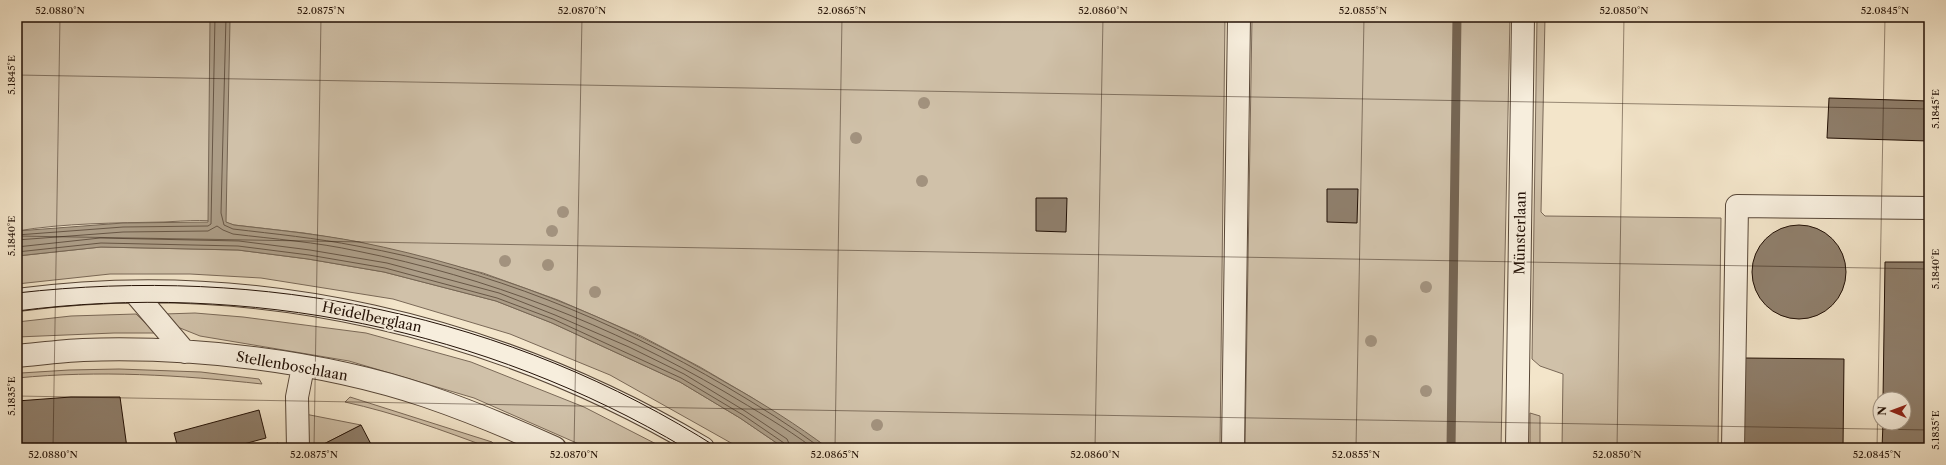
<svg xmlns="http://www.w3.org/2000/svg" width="1946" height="465" viewBox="0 0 1946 465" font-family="'Libre Caslon Text',serif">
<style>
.green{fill:#d0c1a9;stroke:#7a6958}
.water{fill:#ac9d87;stroke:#756553}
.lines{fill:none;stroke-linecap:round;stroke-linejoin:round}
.shore{stroke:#685746;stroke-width:1}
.stream{stroke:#756553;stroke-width:9}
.building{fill:#8f7f6c;stroke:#231106}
.minor-casing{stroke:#574637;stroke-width:24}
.minor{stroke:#f7eedd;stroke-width:22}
.tram{stroke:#231106;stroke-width:1}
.tree{fill:#a2927e}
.ticks{fill:none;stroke:#231106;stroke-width:1;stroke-opacity:0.45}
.labels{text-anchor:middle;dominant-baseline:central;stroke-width:4;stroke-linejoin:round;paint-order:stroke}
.street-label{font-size:14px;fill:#231106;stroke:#f7eedd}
.neatline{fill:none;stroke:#231106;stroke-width:1.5}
.ticks-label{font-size:10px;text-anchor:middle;fill:#231106}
</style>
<rect width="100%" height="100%" fill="#f3e5ca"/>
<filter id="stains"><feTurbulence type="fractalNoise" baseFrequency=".005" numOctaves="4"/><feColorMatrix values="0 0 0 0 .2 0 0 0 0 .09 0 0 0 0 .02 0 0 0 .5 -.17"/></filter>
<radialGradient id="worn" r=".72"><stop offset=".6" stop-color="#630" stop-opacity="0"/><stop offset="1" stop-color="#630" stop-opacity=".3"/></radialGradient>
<path class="green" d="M17 17H1225L1220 448H828L751 397 700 367 641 336 558 300 483 273 359 242 304 233 234 225C216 218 184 221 164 222 116 223 64 223 17 231Z
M1252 17H1510L1501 448H1245Z
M1537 17H1545L1541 212 1545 216 1721 218 1718 448H1562L1563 374 1540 366 1532 359Z
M101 247 238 250 308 259 384 272 496 301 552 323 680 382 740 418 784 448H740L610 375 510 334 393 299 261 278 190 274H110L17 284V256Z
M195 313 243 317 366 333 471 362 584 407 664 448H588L474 398 349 361 200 336 175 326 164 314Z
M136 314 156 333H114L17 337V322L71 316Z
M119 369 201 372 259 379 262 384C180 375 99 370 17 378V374L21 373 69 370Z
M350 397 492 442 495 445 494 448H490C442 430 395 413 345 402Z
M1530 413 1540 416V448H1530Z
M305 414 361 425 316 448H309Z"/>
<path class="water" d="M213 17H229L230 20 226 222 234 225C276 230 318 234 359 242 490 268 615 317 730 385 764 404 797 425 828 448H784L740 418 680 382 552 323 496 301 384 272 308 259 238 250 101 247 17 256V231L123 223 208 222 210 19Z"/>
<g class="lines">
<path class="shore" d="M226 17 221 213 224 225 233 229C275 234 316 238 357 246 487 269 613 320 727 387 759 406 791 426 821 448
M17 235 123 227 208 226 211 224 215 17
M17 240 123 232 208 231 217 226 223 230 233 234C274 239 316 242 357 251 487 277 611 325 725 392 755 410 785 427 813 448
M17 247 100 238 239 241 310 250 387 263 499 293 555 315 629 347 684 374 745 411 787 439 791 448
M17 252 101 243 238 246 309 255 385 268 497 298 553 319 681 378 743 415 784 443 786 448"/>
<path class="stream" d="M1451 448 1457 17"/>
</g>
<path class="building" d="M1829 98 1929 101V141L1827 138Z
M1327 189H1358L1357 223 1327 222Z
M1036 198H1067L1066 232 1036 231Z
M1752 272a47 47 0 1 1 94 0a47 47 0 1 1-94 0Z
M1885 262H1929V448H1882L1883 423H1904V399H1883Z
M1745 358 1844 359 1843 448H1744Z
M71 397H120L127 448H17V401Z
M259 410 266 438 229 448H178L174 433Z
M361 425 373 448H316Z
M278 443 279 448H260Z"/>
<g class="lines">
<g class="minor-casing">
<path id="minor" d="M134 292 185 352
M17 300C254 268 498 326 703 448
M17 356C39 354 61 351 83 350 193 346 322 361 426 396 470 411 513 429 555 448
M298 448 297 397 303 367
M1233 448 1239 17
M1517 448 1523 17
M1733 448 1737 206 1929 208"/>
</g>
<use href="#minor" class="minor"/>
<path class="tram" d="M17 293C262 265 509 314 718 448
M17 311C248 281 485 329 685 448"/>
</g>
<g class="tree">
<circle cx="924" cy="103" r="6"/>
<circle cx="856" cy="138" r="6"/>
<circle cx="922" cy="181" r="6"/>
<circle cx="563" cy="212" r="6"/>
<circle cx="552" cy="231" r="6"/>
<circle cx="505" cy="261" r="6"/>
<circle cx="548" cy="265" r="6"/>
<circle cx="1426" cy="287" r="6"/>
<circle cx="595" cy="292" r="6"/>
<circle cx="1371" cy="341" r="6"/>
<circle cx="1426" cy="391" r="6"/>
<circle cx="877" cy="425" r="6"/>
</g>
<path class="ticks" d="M17 75 1929 109M17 236 1929 269M17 396 1929 430M53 448 60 17M314 448 321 17M574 448 582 17M835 448 842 17M1095 448 1103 17M1356 448 1364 17M1617 448 1624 17M1877 448 1885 17"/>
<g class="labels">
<g class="street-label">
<text transform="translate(1520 233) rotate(-89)">Münsterlaan</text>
<text transform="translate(372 317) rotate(12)">Heidelberglaan</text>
<text transform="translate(292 366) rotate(10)">Stellenboschlaan</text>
</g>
</g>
<rect width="1946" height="465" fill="none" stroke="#f3e5ca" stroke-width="44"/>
<g transform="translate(1892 411) rotate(271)"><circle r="19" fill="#f7eedd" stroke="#a29687"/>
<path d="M0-3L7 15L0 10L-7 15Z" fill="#8f2418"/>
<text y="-6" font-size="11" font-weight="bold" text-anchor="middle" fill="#231106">N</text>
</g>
<rect x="22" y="22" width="1902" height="421" class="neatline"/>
<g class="ticks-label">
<text x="60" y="14">52.0880°N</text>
<text x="321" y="14">52.0875°N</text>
<text x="582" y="14">52.0870°N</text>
<text x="842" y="14">52.0865°N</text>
<text x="1103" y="14">52.0860°N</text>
<text x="1363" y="14">52.0855°N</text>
<text x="1624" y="14">52.0850°N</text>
<text x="1885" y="14">52.0845°N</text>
<text transform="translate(11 75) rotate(-90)" y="4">5.1845°E</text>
<text transform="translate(1935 109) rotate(-90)" y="4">5.1845°E</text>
<text transform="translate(11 236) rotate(-90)" y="4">5.1840°E</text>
<text transform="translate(1935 269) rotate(-90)" y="4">5.1840°E</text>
<text transform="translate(11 396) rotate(-90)" y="4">5.1835°E</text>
<text transform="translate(1935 430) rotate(-90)" y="4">5.1835°E</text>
<text x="53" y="458">52.0880°N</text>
<text x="314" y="458">52.0875°N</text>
<text x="574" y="458">52.0870°N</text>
<text x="835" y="458">52.0865°N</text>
<text x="1095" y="458">52.0860°N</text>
<text x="1356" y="458">52.0855°N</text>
<text x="1617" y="458">52.0850°N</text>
<text x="1877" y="458">52.0845°N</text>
</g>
<rect width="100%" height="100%" filter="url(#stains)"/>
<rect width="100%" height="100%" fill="url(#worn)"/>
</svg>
